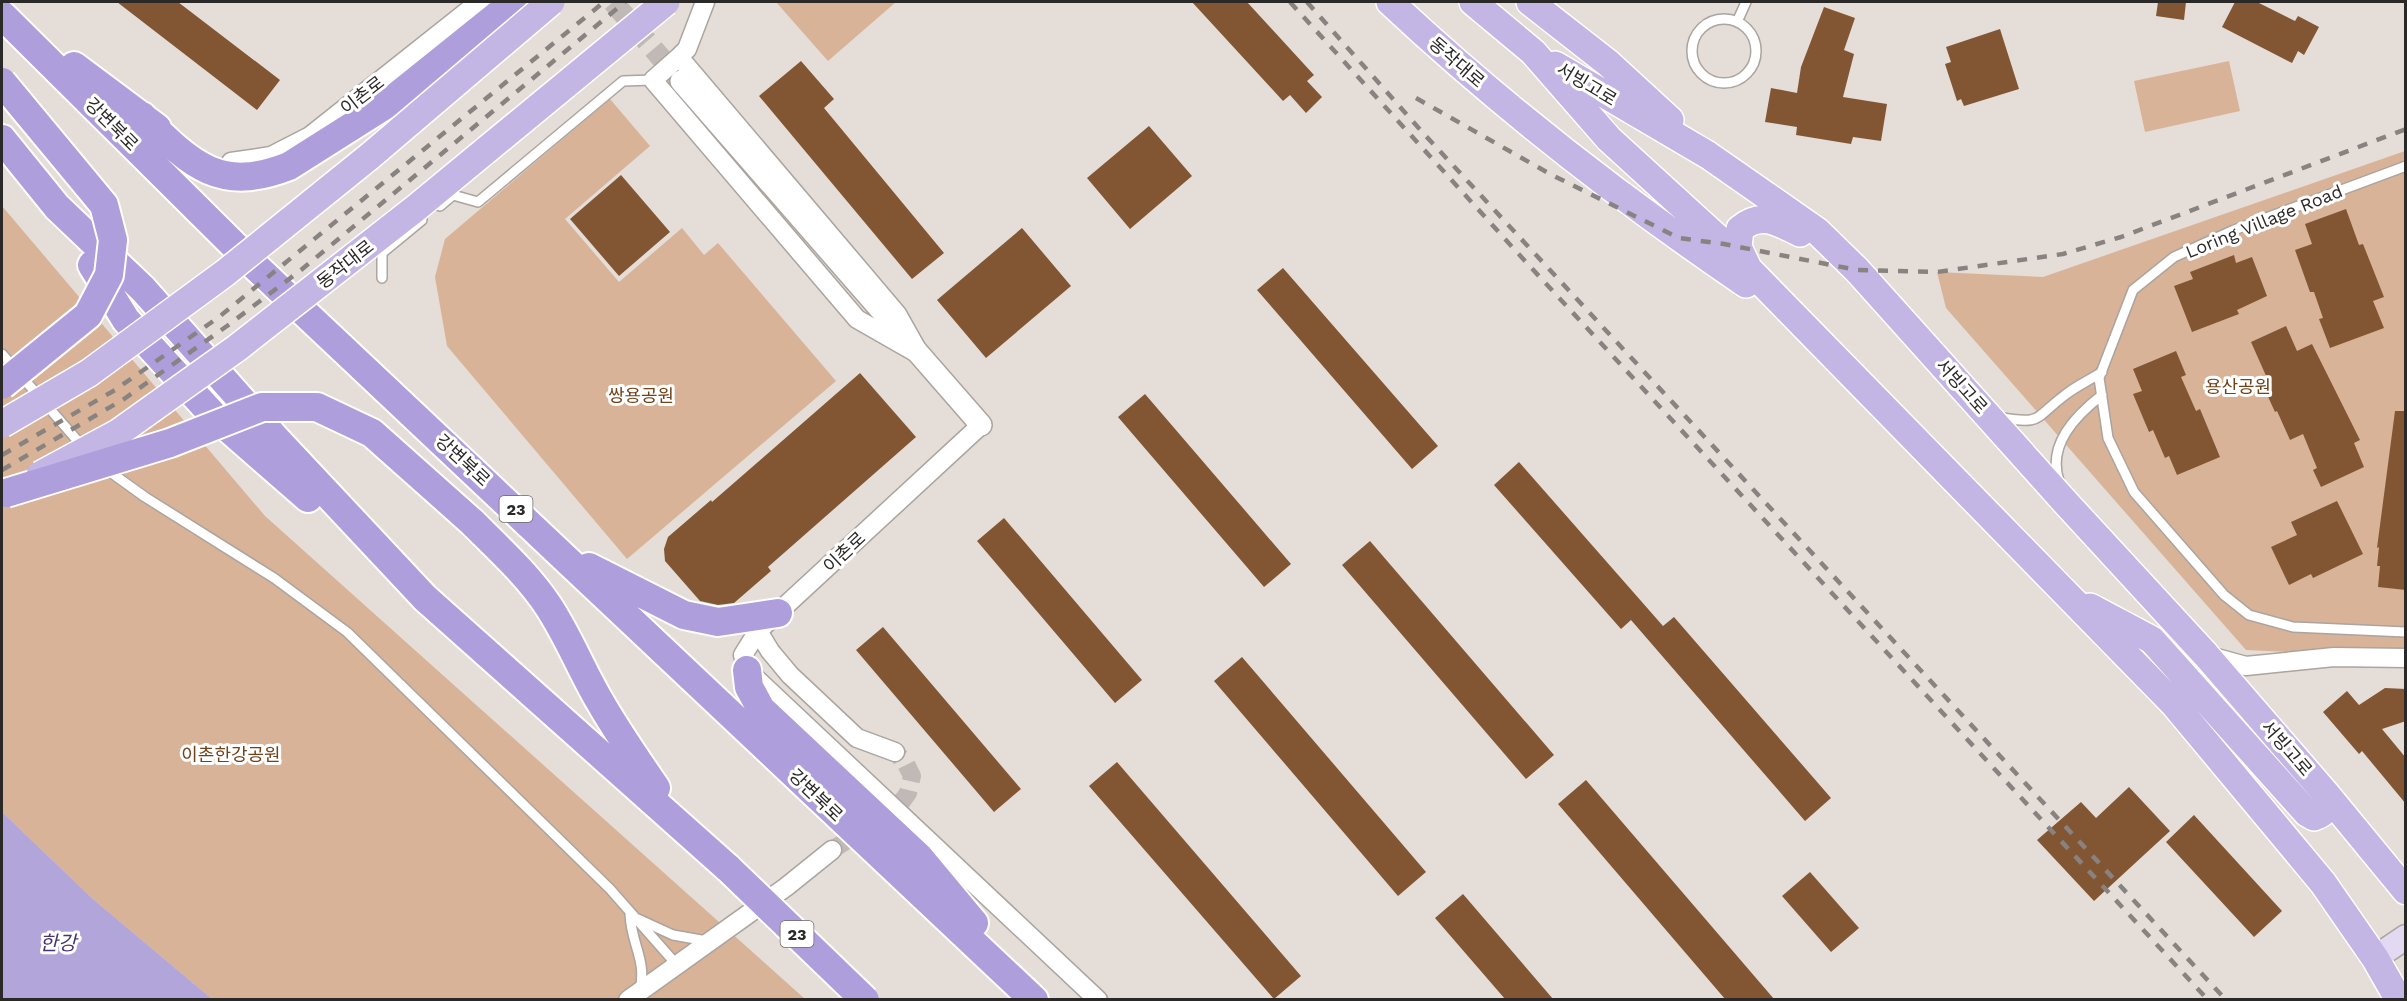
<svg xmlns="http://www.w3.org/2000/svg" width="2407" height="1001" viewBox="0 0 2407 1001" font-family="'Work Sans','Noto Sans KR',sans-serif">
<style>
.green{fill:#d9b397}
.water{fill:#b2a5da}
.building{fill:#825633}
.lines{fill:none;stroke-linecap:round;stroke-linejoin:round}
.minor-tunnel{stroke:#c0b9b5;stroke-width:18;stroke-dasharray:18 9;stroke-linecap:butt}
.tertiary-tunnel{stroke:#c0b9b5;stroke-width:21;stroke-dasharray:21 10;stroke-linecap:butt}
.service-casing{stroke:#aba49f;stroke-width:12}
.minor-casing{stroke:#aba49f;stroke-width:21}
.tertiary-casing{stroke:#aba49f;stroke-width:24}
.secondary-casing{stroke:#aba49f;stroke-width:27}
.primary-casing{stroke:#fff;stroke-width:30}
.trunk-casing{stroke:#fff;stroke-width:32}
.service{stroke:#fff;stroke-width:9}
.minor{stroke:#fff;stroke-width:18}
.tertiary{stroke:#fff;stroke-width:21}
.secondary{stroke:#e1daf2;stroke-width:24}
.primary{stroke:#c3b6e5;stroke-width:27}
.trunk{stroke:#af9edc;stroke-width:28}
.rail{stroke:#888380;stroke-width:4.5;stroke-dasharray:10 10;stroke-linecap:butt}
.primary-bridge-casing{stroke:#fff;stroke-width:30;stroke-linecap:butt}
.trunk-bridge-casing{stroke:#fff;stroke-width:32;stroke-linecap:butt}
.primary-bridge{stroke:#c3b6e5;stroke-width:27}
.trunk-bridge{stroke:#af9edc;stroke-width:28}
.labels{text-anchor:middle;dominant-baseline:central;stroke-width:6;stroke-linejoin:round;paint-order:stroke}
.shield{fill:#fff;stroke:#6b6968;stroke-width:1.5}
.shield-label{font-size:16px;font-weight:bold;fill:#2b2927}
.street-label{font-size:18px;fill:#2b2927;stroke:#fff}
.park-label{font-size:18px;fill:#724219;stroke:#fff}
.water-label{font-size:20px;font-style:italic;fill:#483373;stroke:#fff}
</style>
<rect width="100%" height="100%" fill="#e5ddd8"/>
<path class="green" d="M776 2H896L828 61Z
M2229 61 2240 111 2145 132 2134 81Z
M610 99 650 146 565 219 619 282 682 228 704 255 718 243 836 381 627 559 447 346 435 277 445 239Z
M2405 151V658L2246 650 1946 308 1937 272 2043 277Z
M2 206 265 516 805 999H212L94 900 2 812Z"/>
<path class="water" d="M2 812 94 900 212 999H2Z"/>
<path class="building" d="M117 2H178L280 80 257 110Z
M1192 2H1247L1314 75 1307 81 1322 97 1306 113 1290 95 1283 101Z
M2158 2H2186L2184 20 2156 16Z
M2235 2H2257L2295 21 2298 16 2319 27 2304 55 2298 51 2292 63 2222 27Z
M1824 7 1855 18 1844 50 1854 54 1843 97 1887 104 1881 141 1853 137 1851 144 1796 135 1797 127 1765 122 1771 88 1797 93 1801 67Z
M2000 29 2019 89 1964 106 1961 99 1957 101 1945 64 1951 62 1946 47Z
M801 61 834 99 824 108 944 253 912 279 759 96Z
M1149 126 1192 176 1130 229 1087 178Z
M621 175 670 232 619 276 570 219Z
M2346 209 2359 245 2363 244 2384 297 2373 301 2384 328 2330 348 2319 319 2323 318 2314 292H2310L2295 250 2312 244 2305 224Z
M1022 228 1071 286 986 358 937 300Z
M2234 255 2236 263 2252 257 2267 296 2237 310 2239 314 2192 332 2174 286 2193 279 2190 272Z
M1283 268 1438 446 1412 469 1257 290Z
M2286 326 2297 351 2312 344 2360 440 2354 443 2364 467 2321 487 2313 470 2317 468 2303 434 2290 440 2277 411 2275 412 2265 390 2271 387 2251 342Z
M2176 351 2186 375 2181 377 2196 411 2200 409 2220 457 2177 475 2169 456 2165 458 2153 430 2149 432 2133 394 2142 391 2133 369Z
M860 373 916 437 768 567 771 571 734 603 718 605 700 601 665 561 664 549 668 537 711 500 712 502Z
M1145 394 1291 564 1264 587 1118 417Z
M2395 411H2406V590L2378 587 2380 566H2377L2379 547 2377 548Z
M1519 462 1663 626 1674 617 1831 798 1805 821 1631 620 1621 629 1494 485Z
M2337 501 2363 554 2313 578 2311 574 2289 585 2271 547 2297 535 2291 522Z
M1004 518 1142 680 1115 703 977 541Z
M1370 541 1554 755 1526 779 1342 565Z
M883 627 1021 789 994 812 856 650Z
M1242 657 1426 872 1398 896 1214 681Z
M2385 688 2406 689V721L2382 729 2406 758V804L2362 751 2359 754 2323 712 2347 691 2359 705Z
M1117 762 1301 976 1274 999 1089 786Z
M1586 780 1774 999H1725L1558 804Z
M2129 787 2170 831 2094 901 2037 840 2081 802 2096 818Z
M2194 815 2282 911 2254 937 2166 842Z
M1810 872 1859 928 1831 952 1782 896Z
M1463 894 1553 999H1505L1435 918Z"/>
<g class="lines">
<path class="minor-tunnel" d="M832 850 897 808 908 793 912 776 905 762 895 752"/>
<path class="tertiary-tunnel" d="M613 2 681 81"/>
<g class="service-casing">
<path id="service" d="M1692 51a32 32 0 1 1 64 0a32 32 0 1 1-64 0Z
M1737 22 1746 2
M2406 166 2234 230 2174 257 2133 290 2099 378 2108 438 2134 492 2224 595 2249 615 2293 627 2406 632
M440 206 453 195 478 202 623 81 653 80
M382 278V253L422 220
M2 354 83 447
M1997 417C2043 425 2033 419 2065 395 2076 386 2090 380 2102 372
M106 469 145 497 274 578 347 632 610 889 676 964
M2059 481C2047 445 2075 416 2102 395
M630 914C631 944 647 960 640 990
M638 919 673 935 707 941"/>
</g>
<g class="minor-casing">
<path id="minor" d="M679 57 897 314 920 355 857 319 653 80Z
M679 57 687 49 705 2
M231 162 271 156 310 136 479 2
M981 425 758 631 743 655 747 670 1098 1000
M758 631 770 651 790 675 857 738 895 752
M2206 655 2246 666 2334 657 2406 658
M628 1000 786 887 832 850"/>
</g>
<g class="tertiary-casing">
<path id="tertiary" d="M681 81 981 425"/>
</g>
<g class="secondary-casing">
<path id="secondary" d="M2375 958 2406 937"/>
</g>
<g class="primary-casing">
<path id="primary" d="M1390 2C1500 105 1621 199 1746 284
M1473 2 1533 52 1609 139 1724 244 2174 704 2323 883 2375 958 2399 1000
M1530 2 1608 63 1670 120
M1555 65 1708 155 1817 231 1857 270 2066 503 2206 655 2327 795 2406 891
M1747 266 1738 247 1740 229C1761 211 1777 222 1800 233
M2090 607 2152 640 2307 813 2314 817C2326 813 2328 807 2327 795"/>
</g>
<g class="trunk-casing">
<path id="trunk" d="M2 15 256 267 1034 1000
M74 66 157 128
M142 116C190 163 218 194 289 166L387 104 514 2
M2 139 57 207 143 289 276 439 425 598 729 869
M92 265 126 320 213 415 308 498
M472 522C499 549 528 575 549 607 569 638 581 669 599 700 616 730 636 759 656 788
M589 567 684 615 718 622 778 613
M747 670 749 687 761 709 919 857 974 923"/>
</g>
<use href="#service" class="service"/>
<use href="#minor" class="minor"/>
<use href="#tertiary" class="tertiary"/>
<use href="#secondary" class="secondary"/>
<use href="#primary" class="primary"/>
<use href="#trunk" class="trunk"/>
<path class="rail" d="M1290 2 1525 261 2208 1000
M1307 2 1424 134 2226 1000
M1416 98 1550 174 1679 238 1724 244 1857 270 1937 272 2063 254 2121 237 2406 129
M2 455 115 390 219 317 604 2
M2 470 124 399 227 326 301 270 625 2"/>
<g class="primary-bridge-casing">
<path id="primary-bridge" d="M2 424 89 373 225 273 370 156 551 2
M40 475 118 433 237 348 416 208 666 2"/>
</g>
<g class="trunk-bridge-casing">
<path id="trunk-bridge" d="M2 82 104 205 113 240 109 275 88 315 2 385
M6 493 170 443 262 407H317L372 433 472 522
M729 869 865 1000"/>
</g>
<use href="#primary-bridge" class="primary-bridge"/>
<use href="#trunk-bridge" class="trunk-bridge"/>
</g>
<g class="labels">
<g class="shield">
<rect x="499.5" y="496" width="33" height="26" rx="4.5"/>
<rect x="780.5" y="921" width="33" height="26" rx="4.5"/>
</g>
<g class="shield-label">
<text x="516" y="509">23</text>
<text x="797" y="934">23</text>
</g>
<g class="street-label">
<text transform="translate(1457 62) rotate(41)">동작대로</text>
<text transform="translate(1587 84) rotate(31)">서빙고로</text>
<text transform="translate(362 95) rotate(-38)">이촌로</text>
<text transform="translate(112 124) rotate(45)">강변북로</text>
<text transform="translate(2264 221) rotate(-22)">Loring Village Road</text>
<text transform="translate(345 264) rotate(-38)">동작대로</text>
<text transform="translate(1962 386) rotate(48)">서빙고로</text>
<text transform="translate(463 460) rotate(43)">강변북로</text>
<text transform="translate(844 552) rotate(-43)">이촌로</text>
<text transform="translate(2287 748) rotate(49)">서빙고로</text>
<text transform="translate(816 795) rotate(44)">강변북로</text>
</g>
<g class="park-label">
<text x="2238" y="386">용산공원</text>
<text x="641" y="395">쌍용공원</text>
<text x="231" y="754">이촌한강공원</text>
</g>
<g class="water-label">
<text x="58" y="943">한강</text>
</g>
</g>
<rect width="2407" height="1001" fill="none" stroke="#2b2927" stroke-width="6"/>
</svg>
